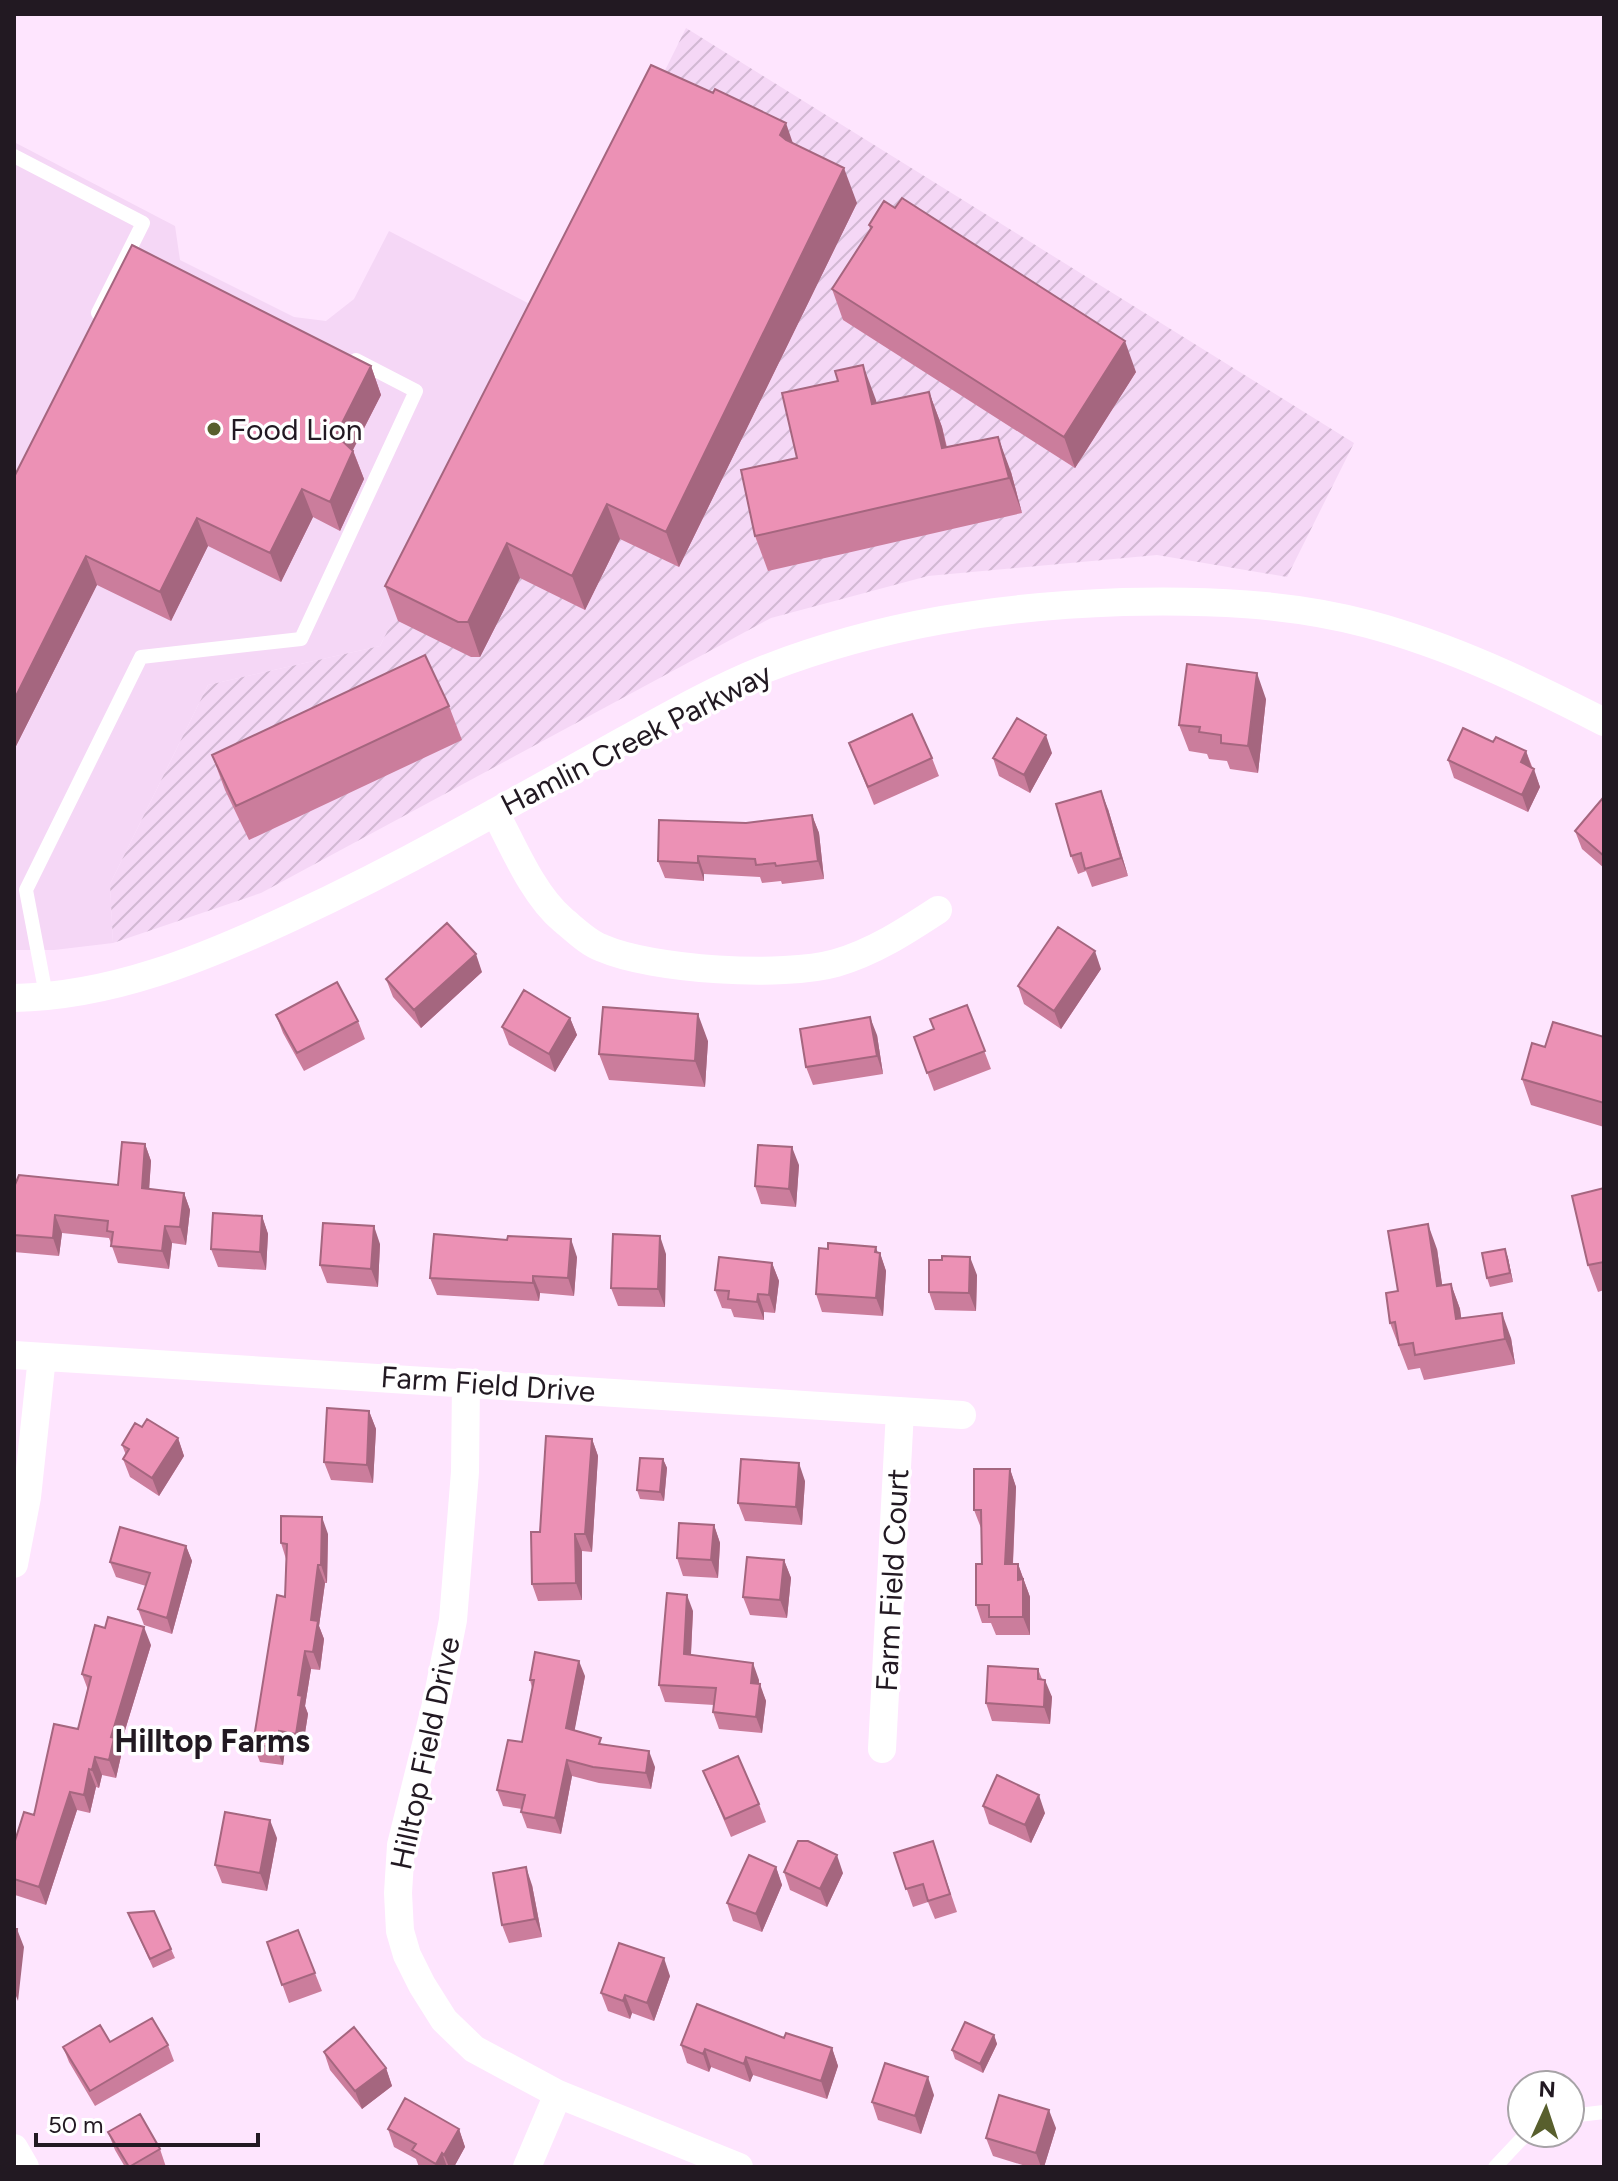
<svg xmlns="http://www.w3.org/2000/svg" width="1618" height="2181" viewBox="0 0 1618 2181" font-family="Figtree,sans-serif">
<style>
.built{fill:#f5d7f6}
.industrial{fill:url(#industrial-furrows)}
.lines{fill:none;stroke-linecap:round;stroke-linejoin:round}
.lane{stroke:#fff;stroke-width:14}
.street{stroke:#fff;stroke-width:28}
.wall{fill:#cb7d9c}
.shaded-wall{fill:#a5667f}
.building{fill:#ec91b5;stroke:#a5667f;stroke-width:2}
.poi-dot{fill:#585f2d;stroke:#fff;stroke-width:3}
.labels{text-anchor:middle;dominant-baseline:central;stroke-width:7;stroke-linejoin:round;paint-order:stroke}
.poi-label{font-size:30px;fill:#221922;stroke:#fff;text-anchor:start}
.street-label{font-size:30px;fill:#221922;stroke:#fff}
.neighbourhood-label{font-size:32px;font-weight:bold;fill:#221922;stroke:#fff}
</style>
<defs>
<pattern id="industrial-furrows" width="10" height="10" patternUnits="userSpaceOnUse" patternTransform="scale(2)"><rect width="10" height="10" fill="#f5d7f6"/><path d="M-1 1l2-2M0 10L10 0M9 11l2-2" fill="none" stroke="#d2b8d3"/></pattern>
</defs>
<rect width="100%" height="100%" fill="#fee5fe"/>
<path class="built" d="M14 142 175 226 180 260 294 317 326 321 354 299 389 231 547 313 380 646 208 685 110 884 113 943 54 950H14Z"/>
<path class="industrial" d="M686 28 1354 443 1287 577 1157 555 928 576 771 618 261 893 113 943 110 884 208 685 380 646Z"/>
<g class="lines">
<path class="lane" d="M14 156 143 223 98 313
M46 995 26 890 141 657 301 639 416 391 356 360
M1570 2116 1604 2112
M1495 2167 1527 2133"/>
<path class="street" d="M495 812C513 846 533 895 563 920 574 929 588 943 602 948 652 970 783 978 836 963 874 952 906 931 938 910
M14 998C112 996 202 959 290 918 344 893 397 866 450 837 507 806 564 774 621 742 668 716 715 689 765 669 881 624 1000 606 1123 602 1205 600 1289 603 1368 624 1451 646 1528 683 1604 722
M14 1355 962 1415
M466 1383 465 1472 453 1620 437 1700 401 1845 398 1893 400 1931 407 1955 422 1985 444 2020 474 2049 558 2094 739 2167
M14 1564 27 1497 42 1357
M882 1749 900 1411
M14 2148 25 2167
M527 2167 558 2094"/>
</g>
<path class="wall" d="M793 144 857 203 679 567 620 539 585 610 520 578 480 657H471L398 621 385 586Z
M869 225 1136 372 1075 468 843 320 832 289 870 229Z
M371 366 381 395 353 450 364 479 340 531 313 517 281 582 208 546 171 621 97 585 14 750V477Z
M929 392 942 427 947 447 1011 472 1022 513 768 571 755 536 797 458 877 403Z
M1266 699 1258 773 1230 769 1227 761 1209 759 1207 754 1189 751 1179 725Z
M449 706 462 740 249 840 225 790 212 755Z
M1493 742 1526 751 1540 787 1528 812 1454 778 1448 760Z
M849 743 932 758 939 776 874 805Z
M1052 753 1030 793 999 776 993 758Z
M1604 801V868L1582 849 1575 831Z
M1108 809 1128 876 1092 887 1086 871 1078 874 1071 856Z
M812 815 819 833 824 879 782 884 781 881 762 883 760 877 704 874V881L665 878 658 861 746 823Z
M1101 969 1061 1029 1024 1004 1018 986Z
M482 972 421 1028 393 997 386 979Z
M967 1005 991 1069 934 1091 914 1037 934 1029Z
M276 1015 358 1021 365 1039 304 1071 283 1033Z
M570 1018 577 1035 555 1072 509 1045 502 1027Z
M877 1035 883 1074 813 1085 806 1067Z
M1604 1037V1127L1531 1105 1522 1079Z
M708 1041 705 1087 609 1080 599 1054Z
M145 1144 151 1161 149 1189 184 1193 190 1210 186 1245 172 1243 169 1269 118 1263 109 1238 62 1233 59 1256 14 1252V1187L118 1185Z
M799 1165 796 1207 761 1204 755 1186Z
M1604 1188V1290L1598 1292 1588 1265Z
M262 1216 268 1234 266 1270 218 1267 211 1249Z
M380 1244 378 1287 327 1283 320 1265Z
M1437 1249 1442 1285 1451 1284 1460 1309 1461 1319 1511 1338 1515 1364 1424 1380 1420 1368 1408 1370 1390 1323 1398 1291Z
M1505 1249 1508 1258 1513 1282 1490 1287 1487 1278Z
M877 1252 880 1253 886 1271 883 1316 822 1312 816 1294Z
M666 1254 665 1307 618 1306 611 1288Z
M577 1257 574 1296 540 1293 539 1301 437 1295 430 1278Z
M772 1263 779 1281 775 1313 764 1312V1320L734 1317 731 1309 722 1308 715 1290Z
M977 1275 976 1311 935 1310 929 1292Z
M369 1411 376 1429 373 1483 331 1480 324 1462Z
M142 1427 178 1438 184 1456 159 1496 130 1477 123 1459 126 1455 122 1445Z
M592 1439 598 1456 592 1552 582 1551V1600L538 1601 532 1584 540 1532Z
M663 1459 667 1468 664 1501 640 1499 637 1490Z
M1010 1469 1016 1487 1013 1564H1018L1030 1597V1635H996L991 1623H982L976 1605 982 1564 981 1528 974 1510Z
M805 1481 802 1525 745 1521 738 1503Z
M714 1525 720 1543 718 1578 683 1576 677 1558Z
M328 1534 327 1583H325L319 1626 324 1639 320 1670 311 1669 305 1706 308 1714 302 1752 285 1749 283 1765 260 1762 253 1744 285 1597 286 1559 281 1543Z
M186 1546 192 1561 172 1634 144 1625 138 1609 146 1586 116 1577 110 1562Z
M784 1560 791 1578 787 1618 750 1615 743 1597Z
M693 1611 691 1655 759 1680V1684L766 1701 762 1733 719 1729 713 1712 714 1705 665 1702 659 1685Z
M151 1645 119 1750 121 1756 116 1778 102 1775 99 1788 96 1787 90 1813 77 1810 46 1905 15 1895 14 1844 34 1815 78 1729 88 1690 82 1674Z
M1038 1669 1042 1679 1052 1697 1050 1724 992 1721 986 1703Z
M585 1676 574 1731 604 1745 655 1767 651 1789 599 1783 572 1776 561 1834 527 1828 521 1812 522 1809 503 1806 497 1790 522 1742 532 1688 530 1680Z
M703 1771 759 1804 766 1822 731 1837Z
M983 1806 1045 1813 1031 1843 989 1824Z
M277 1838 267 1891 222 1883 215 1865Z
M933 1841 957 1912 935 1919 928 1902 913 1907 894 1853Z
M776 1867 782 1885 762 1932 733 1921 727 1903Z
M784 1872 843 1873 827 1907 790 1890Z
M532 1885 542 1937 509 1943 502 1925Z
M128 1913 171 1949 175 1958 153 1968Z
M298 1930 322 1991 289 2003 267 1942Z
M670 1976 654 2021 632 2013 630 2019 608 2011 601 1993Z
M994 2035 997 2044 983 2073 955 2059 952 2050Z
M784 2038 832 2048 838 2066 827 2099 753 2075 750 2082 711 2067 709 2072 687 2063 681 2045Z
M110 2042 168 2045 174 2061 95 2106 69 2062 63 2047Z
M324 2052 386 2068 392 2086 362 2109 330 2070Z
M934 2095 921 2134 878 2120 872 2102Z
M1056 2128 1044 2167H1029L993 2156 986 2138Z
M388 2129H459L465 2147 454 2167H419L416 2159 394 2147Z
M108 2132 160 2149 166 2167H125L115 2150Z"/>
<path class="shaded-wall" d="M786 123 798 158 780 135Z
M844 168 857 203 679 567 666 532Z
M1125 341 1136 372 1075 468 1064 437Z
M863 365 876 400 885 439 872 404Z
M371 366 381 395 346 463 336 435Z
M929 392 942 427 954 483 942 448Z
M998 437 1011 472 1022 513 1009 478Z
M353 451 364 479 340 531 330 502Z
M302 489 313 517 281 582 270 553Z
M607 504 620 539 585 610 572 576Z
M197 518 208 546 171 621 160 592Z
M507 543 520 578 480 657 468 622Z
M86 556 97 585 14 750V700Z
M1257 673 1266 699 1258 773 1248 746Z
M1046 735 1052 753 1030 793 1024 775Z
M1526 751 1532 769 1521 762Z
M1534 769 1540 787 1528 812 1522 795Z
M1101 791 1108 809 1128 876 1121 858Z
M812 815 819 833 824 879 818 861Z
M698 856 704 874V881L698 863Z
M1095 951 1101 969 1061 1029 1054 1011Z
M476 954 482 972 421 1028 414 1010Z
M698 1014 708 1041 705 1087 695 1061Z
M870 1017 877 1035 883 1074 877 1056Z
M570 1018 577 1035 555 1072 549 1054Z
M145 1144 151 1161 148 1206 142 1188Z
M792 1147 799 1165 796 1207 789 1189Z
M184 1193 190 1210 186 1245 180 1227Z
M55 1215 62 1233 59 1256 53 1238Z
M262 1216 268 1234 266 1270 260 1252Z
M1428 1224 1437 1249 1446 1311 1437 1286Z
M165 1226 172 1243 169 1269 162 1251Z
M374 1226 380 1244 378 1287 371 1269Z
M660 1236 666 1254 665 1307 658 1289Z
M571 1239 577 1257 574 1296 568 1278Z
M876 1247 879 1257 880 1253 886 1271 883 1316 876 1298Z
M1505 1249 1508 1258 1513 1282 1510 1273Z
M970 1257 977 1275 976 1311 969 1293Z
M772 1263 779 1281 775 1313 769 1295Z
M533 1276 540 1293 539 1301 533 1283Z
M1451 1284 1460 1309 1465 1344 1456 1319Z
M758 1294 764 1312V1320L757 1302Z
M1502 1313 1511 1338 1515 1364 1505 1339Z
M369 1411 376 1429 373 1483 367 1465Z
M178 1438 184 1456 159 1496 152 1478Z
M592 1439 598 1456 592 1552 585 1534Z
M663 1459 667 1468 664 1501 660 1492Z
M799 1463 805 1481 802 1525 796 1507Z
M1010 1469 1016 1487 1012 1582 1005 1564Z
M322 1517 328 1534 327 1583 321 1565Z
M714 1525 720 1543 718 1578 711 1560Z
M575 1534 582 1551V1600L576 1583Z
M186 1546 192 1561 172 1634 167 1618Z
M784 1560 791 1578 787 1618 780 1600Z
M1018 1564 1030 1597V1635L1023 1617 1018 1580Z
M318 1565 325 1583 319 1626 324 1639 320 1670 313 1652 311 1620Z
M687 1595 693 1611 690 1671 684 1654Z
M144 1627 151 1645 119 1750 121 1756 116 1778 109 1760 111 1737Z
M305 1651 311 1669 305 1706 308 1714 302 1752 296 1734 298 1695Z
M579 1661 585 1676 572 1744 566 1728Z
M753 1663 759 1680 757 1700 751 1683Z
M1045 1680 1052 1697 1050 1724 1044 1707Z
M760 1684 766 1701 762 1733 756 1717Z
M279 1731 285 1749 283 1765 276 1748Z
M649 1751 655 1767 651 1789 646 1773Z
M95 1757 102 1775 99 1788 92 1770Z
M567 1760 572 1776 561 1834 555 1818Z
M89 1769 96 1787 90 1813 84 1795Z
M70 1792 77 1810 46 1905 39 1887Z
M1039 1795 1045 1813 1031 1843 1025 1825Z
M270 1820 277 1838 267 1891 260 1873Z
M837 1855 843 1873 827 1907 820 1889Z
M526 1867 532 1885 542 1937 535 1919Z
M776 1867 782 1885 762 1932 756 1914Z
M17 1929 24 1947 18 2001 14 1991V1958Z
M664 1958 670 1976 654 2021 647 2003Z
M625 1995 632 2013 630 2019 623 2001Z
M994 2035 997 2044 983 2073 980 2064Z
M832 2048 838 2066 827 2099 821 2081Z
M705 2049 711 2067 709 2072 703 2054Z
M746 2057 753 2075 750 2082 744 2064Z
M386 2068 392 2086 362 2109 355 2091Z
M928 2077 934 2095 921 2134 915 2116Z
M1049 2110 1056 2128 1044 2167H1041L1036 2153Z
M459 2129 465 2147 454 2167H449L444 2155Z
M442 2153 447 2167H437L436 2164Z"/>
<path class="building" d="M651 65 713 93 715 89 786 123 780 135 786 140 844 168 666 532 607 504 572 576 507 543 468 622H458L385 586Z
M902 198 1125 341 1064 437 832 289 872 227 869 225 884 201 895 208Z
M132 245 371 366 336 435 353 451 330 502 302 489 270 553 197 518 160 592 86 556 14 700V477Z
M863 365 872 404 929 392 942 448 998 437 1009 478 755 536 741 470 797 458 782 393 838 381 835 371Z
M425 655 449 706 236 806 212 755Z
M1187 664 1257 673 1248 746 1221 743V735L1199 732 1200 727 1179 725Z
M912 714 932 758 868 787 849 743Z
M1017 718 1046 735 1024 775 993 758Z
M1463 728 1493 742 1496 737 1526 751 1521 762 1534 769 1522 795 1448 760Z
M1101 791 1121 858 1085 869 1081 853 1071 856 1056 804Z
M1602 799 1604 801V856L1575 831Z
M812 815 818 861 776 866 775 863 756 865 755 859 698 856V863L658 861 659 820 746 823Z
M447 923 476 954 414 1010 386 979Z
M1058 927 1095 951 1054 1011 1018 986Z
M337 982 358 1021 297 1053 276 1015Z
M524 990 570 1018 549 1054 502 1027Z
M967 1005 985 1051 927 1073 914 1037 934 1029 930 1019Z
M603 1007 698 1014 695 1061 599 1054Z
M870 1017 877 1056 806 1067 800 1029Z
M1553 1022 1604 1037V1103L1522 1079 1532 1043 1545 1047Z
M122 1142 145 1144 142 1188 184 1193 180 1227 165 1226 162 1251 111 1246 113 1232 107 1231 108 1221 55 1215 53 1238 14 1235V1187L19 1175 118 1185Z
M758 1145 792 1147 789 1189 755 1186Z
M1604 1188V1262L1588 1265 1572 1196Z
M213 1213 262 1216 260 1252 211 1249Z
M323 1223 374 1226 371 1269 320 1265Z
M1428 1224 1437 1286 1451 1284 1456 1319 1502 1313 1505 1339 1415 1355 1413 1343 1399 1345 1395 1322 1390 1323 1386 1293 1398 1291 1388 1231Z
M434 1234 507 1240 508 1236 571 1239 568 1278 533 1276V1283L430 1278Z
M613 1234 660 1236 658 1289 611 1288Z
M828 1243 876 1247 875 1252 880 1253 876 1298 816 1294 819 1248 828 1249Z
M1505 1249 1510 1273 1487 1278 1482 1253Z
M942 1256 970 1257 969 1293 929 1292V1260H942Z
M719 1257 772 1263 769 1295 758 1294 757 1302 728 1299 729 1291 715 1290Z
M327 1408 369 1411 367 1465 324 1462Z
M147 1419 178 1438 152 1478 123 1459 129 1449 122 1445 135 1423 142 1427Z
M546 1436 592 1439 585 1534H575L576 1583 532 1584 531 1532H540Z
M640 1458 663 1459 660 1492 637 1490Z
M741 1459 799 1463 796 1507 738 1503Z
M974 1469H1010L1005 1564H1018V1580L1023 1579V1617H989V1605H976V1564H982L981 1510H974Z
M281 1516 322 1517 321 1565H318L311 1620 318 1621 313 1652 305 1651 298 1695 302 1696 296 1734 279 1731 276 1748 253 1744 277 1595 285 1597 287 1544 281 1543Z
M679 1523 714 1525 711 1560 677 1558Z
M120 1527 186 1546 167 1618 138 1609 150 1573 110 1562Z
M747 1557 784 1560 780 1600 743 1597Z
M667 1593 687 1595 684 1654 753 1663 751 1683 760 1684 756 1717 713 1712 716 1688 659 1685Z
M108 1617 144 1627 111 1737 114 1738 109 1760 95 1757 92 1770 89 1769 84 1795 70 1792 39 1887 14 1879V1844L24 1812 34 1815 54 1724 78 1729 91 1677 82 1674 95 1625 105 1628Z
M535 1652 579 1661 566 1728 601 1738 599 1744 649 1751 646 1773 593 1767 567 1760 555 1818 521 1812 525 1795 497 1790 508 1740 522 1742 534 1680H530Z
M988 1666 1038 1669V1679L1045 1680 1044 1707 986 1703Z
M738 1756 759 1804 725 1819 703 1771Z
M997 1775 1039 1795 1025 1825 983 1806Z
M225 1812 270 1820 260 1873 215 1865Z
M798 1841H808L837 1855 820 1889 784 1872Z
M933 1841 950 1894 928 1901 923 1884 906 1889 894 1853Z
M749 1855 776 1867 756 1914 727 1903Z
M526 1867 535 1919 502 1925 493 1873Z
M154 1911 171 1949 150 1959 128 1913Z
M14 1929H17L14 1958Z
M298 1930 315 1973 282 1985 267 1942Z
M619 1943 664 1958 647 2003 625 1995 623 2001 601 1993Z
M697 2004 784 2038 786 2033 832 2048 821 2081 746 2057 744 2064 705 2049 703 2054 681 2045Z
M152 2018 168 2045 90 2091 63 2047 100 2025 110 2042Z
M965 2022 994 2035 980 2064 952 2050Z
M354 2027 386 2068 355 2091 324 2052Z
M885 2063 928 2077 915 2116 872 2102Z
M999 2095 1049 2110 1036 2153 986 2138Z
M405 2098 459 2129 444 2155 442 2153 436 2164 412 2150 416 2144 388 2129Z
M140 2114 160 2149 129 2167 108 2132Z"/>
<circle class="poi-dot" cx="214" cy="429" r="8"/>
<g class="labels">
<g class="poi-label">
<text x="230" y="429">Food Lion</text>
</g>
<g class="street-label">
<text transform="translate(636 739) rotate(-27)">Hamlin Creek Parkway</text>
<text transform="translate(488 1384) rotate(4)">Farm Field Drive</text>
<text transform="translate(892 1580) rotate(-87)">Farm Field Court</text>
<text transform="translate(425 1753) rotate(-78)">Hilltop Field Drive</text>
</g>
<g class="neighbourhood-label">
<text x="212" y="1741">Hilltop Farms</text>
</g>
</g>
<rect width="1618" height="2181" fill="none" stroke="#221922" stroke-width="32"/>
<g transform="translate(1546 2109) rotate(3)"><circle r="38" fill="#ffffff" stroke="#a7a3a7" stroke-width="2"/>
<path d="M0-6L14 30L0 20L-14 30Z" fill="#585f2d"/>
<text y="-12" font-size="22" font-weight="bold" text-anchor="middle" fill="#221922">N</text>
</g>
<path d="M36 2133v12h222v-12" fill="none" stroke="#221922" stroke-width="4"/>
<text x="48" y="2133" font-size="24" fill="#221922" stroke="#ffffff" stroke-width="6" paint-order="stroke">50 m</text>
</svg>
